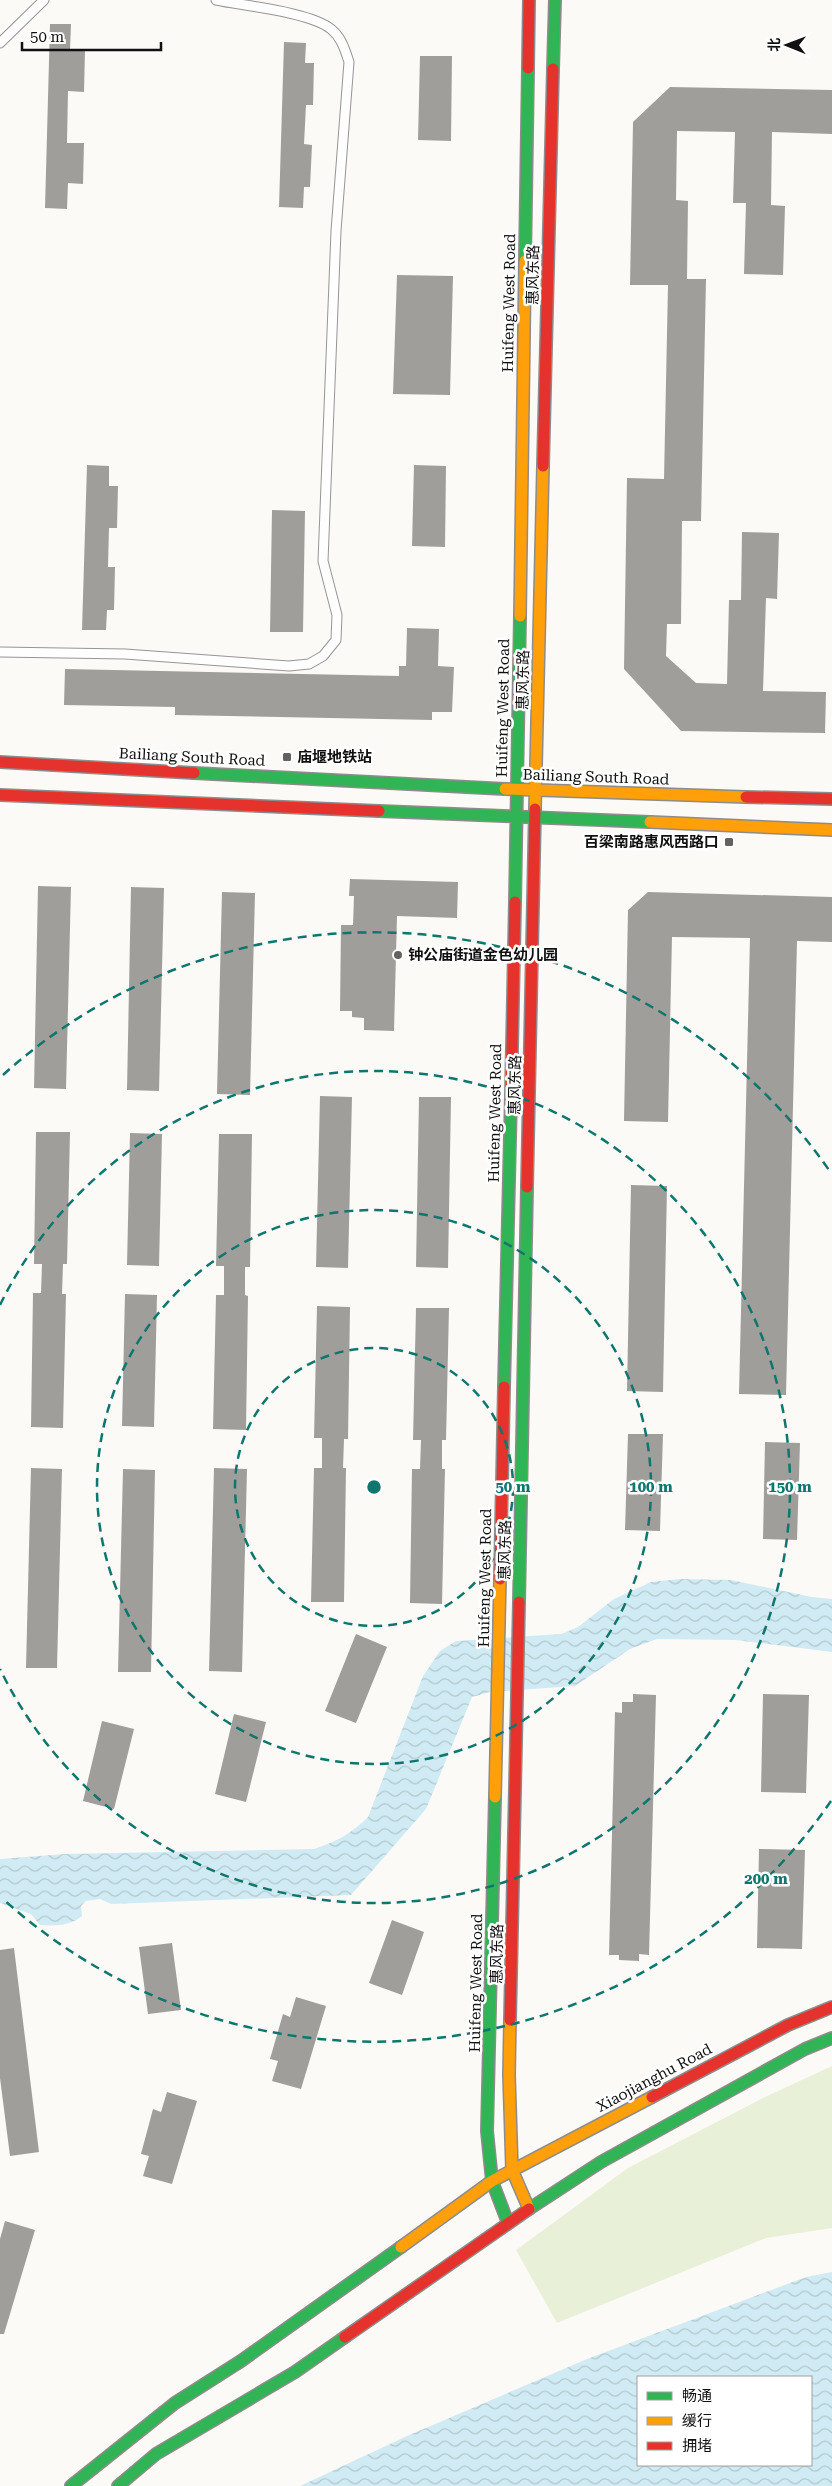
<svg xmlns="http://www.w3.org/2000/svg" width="832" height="2486" viewBox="0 0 832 2486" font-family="'Roboto Serif','Noto Sans SC',serif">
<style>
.park{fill:#e8f0d8}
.water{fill:url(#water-waves);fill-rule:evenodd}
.building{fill:#a09e9b}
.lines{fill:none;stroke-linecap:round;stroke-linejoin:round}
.lane-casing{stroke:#969594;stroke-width:11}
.fast-casing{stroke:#8d8c8a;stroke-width:14}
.slow-casing{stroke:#8d8c8a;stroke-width:14}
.jam-casing{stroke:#8d8c8a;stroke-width:14}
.lane{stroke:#fffefe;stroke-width:9}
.fast{stroke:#30b455;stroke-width:11}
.slow{stroke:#ff9f0a;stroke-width:11}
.jam{stroke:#e5322d;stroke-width:11}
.ring{fill:none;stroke:#0f766e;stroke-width:2.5;stroke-dasharray:9 6}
.poi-dot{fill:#636260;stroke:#fff;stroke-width:2}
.labels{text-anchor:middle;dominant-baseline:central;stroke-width:5;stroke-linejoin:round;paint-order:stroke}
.street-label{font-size:15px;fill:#101010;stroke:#fff}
.poi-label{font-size:15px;font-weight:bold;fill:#101010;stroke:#fff;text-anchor:start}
.centre{fill:#0f766e;stroke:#fff;stroke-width:2.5}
.ring-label{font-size:15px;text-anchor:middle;font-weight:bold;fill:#0f766e;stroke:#fff;stroke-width:5;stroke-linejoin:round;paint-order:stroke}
</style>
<defs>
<pattern id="water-waves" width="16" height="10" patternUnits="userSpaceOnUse" patternTransform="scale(1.25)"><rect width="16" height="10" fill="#d0ebf3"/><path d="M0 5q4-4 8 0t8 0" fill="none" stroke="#b2c8cf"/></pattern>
</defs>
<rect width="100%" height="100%" fill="#fcfaf6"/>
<path class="park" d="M832 2066V2228L766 2238 557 2323 516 2250 628 2168 765 2097Z"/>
<path class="water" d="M680 1579 731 1580 812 1597 832 1599V1652L735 1640 657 1639 630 1649 575 1686 490 1692 472 1697 426 1809 351 1895 111 1904 100 1899 86 1901 81 1906 82 1916C70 1926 55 1926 40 1925L31 1914 0 1903V1859L65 1854 314 1849C336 1842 352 1833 368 1817L423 1676 440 1651 456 1641 561 1634 578 1627 614 1599 651 1582Z
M832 2272V2486H300L407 2436 587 2359 806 2277ZM811 2377V2465H638V2377Z"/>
<path class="building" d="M50 24H71L70 50H85L84 92 68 91 67 143H84L83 184 68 183 67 209 45 208Z
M284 42 306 43 305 63H314L313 105H306L304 144 312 145 310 187H304L303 208 279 207Z
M420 56H452L451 141 418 140Z
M670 87 832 90V134L772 132 771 205 785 206 783 275 744 274 746 203H733L735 132 677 131 676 200 688 201 687 279H706L701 521H682L681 624H667L666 656 696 683 727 684 729 600H741L742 532 779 533 777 599 766 598 763 691 826 692 825 733 681 731 624 669 627 478 664 479 668 285H630L633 122Z
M397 275 453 276 450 395 393 394Z
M87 465 109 466V486H118L117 528H109L108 567H115L114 610H107L106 630H82Z
M414 465 446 466 445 547 412 546Z
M272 510 305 511 303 632H270Z
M407 628 439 629 438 666 454 667 452 712H432V720L175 715V707L64 705 65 669 399 676V666H406Z
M350 879 458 882 457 918 397 916 394 1031 364 1030V1018L352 1017V1011H340L341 925H353L354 896H349Z
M38 886 71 887 66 1089 34 1088Z
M131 887 164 888 159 1091 127 1090Z
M222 892 255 893 250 1095 217 1094Z
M648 892 832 897V942L797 941 786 1395 739 1394 750 938 672 937 668 1122 624 1121 628 910Z
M320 1096 352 1097 348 1268 316 1267Z
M419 1097H451L448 1268 416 1267Z
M36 1132H70L67 1264H63L62 1294H66L63 1428 31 1427 33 1293H41L42 1264H34Z
M130 1133 162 1134 159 1266 127 1265Z
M219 1134H252L250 1267H245V1295L248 1296 246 1430 213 1429 216 1295H224V1266H216Z
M631 1185 667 1186 663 1392 627 1391Z
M125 1294 157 1295 154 1427 122 1426Z
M317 1306 350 1307 348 1439H344L343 1468H346L344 1602H311L314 1468H322V1438H314Z
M416 1308H449L446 1440H442V1469H445L442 1604 410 1603 412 1469H420L421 1440H413Z
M628 1434H663L660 1531 625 1530Z
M765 1442 800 1443 797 1540 763 1539Z
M31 1468 62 1469 57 1668H26Z
M214 1468 247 1469 242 1672 209 1671Z
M123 1469 155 1470 151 1672H118Z
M356 1634 387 1647 356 1723 325 1711Z
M633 1694 656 1695 649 1955 639 1954V1961L619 1960V1955H609L615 1712 622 1713V1702H633Z
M763 1694 809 1695 806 1793 761 1792Z
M234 1714 266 1722 246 1802 215 1794Z
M102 1721 134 1729 114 1809 83 1801Z
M759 1849 805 1850 802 1949 757 1948Z
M392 1920 424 1932 402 1995 369 1983Z
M172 1943 181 2010 148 2014 139 1947Z
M14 1948 39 2152 10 2156 0 2078V1950Z
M296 1997 326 2006 301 2089 272 2081 278 2061 270 2059 283 2014 290 2017Z
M167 2092 197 2101 172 2184 143 2176 149 2156 141 2154 153 2109 161 2112Z
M5 2221 35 2230 4 2334H0V2239Z"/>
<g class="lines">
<g class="lane-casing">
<path id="lane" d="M0 43 44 0
M0 652 125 654 289 666 309 664 323 656 336 640 337 615 323 561 336 231 349 62C345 50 342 38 331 29 310 12 245 6 216 0"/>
</g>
<g class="fast-casing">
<path id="fast" d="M553 69 555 0
M525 261 528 68
M194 773 505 789
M379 811 650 822
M515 902 520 616
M504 1387 511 1096
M519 1602 527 1187
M495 1797 487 2131 492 2181 508 2223
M529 2209 601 2162 805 2049 832 2038
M71 2486 175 2403 241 2361 401 2247
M118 2486 156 2454 295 2372 345 2337"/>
</g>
<g class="slow-casing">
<path id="slow" d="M520 616 525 261
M505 789 746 797
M535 809 543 466
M650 822 832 830
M495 1797 500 1579
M510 2020 509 2075 512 2170 529 2209
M401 2247 492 2181 652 2097"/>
</g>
<g class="jam-casing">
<path id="jam" d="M528 68 529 0
M543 466 553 69
M0 762 194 773
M0 795 379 811
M746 797 832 799
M511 1096 515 902
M527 1187 535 809
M500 1579 504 1387
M510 2020 519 1602
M652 2097 788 2025 832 2007
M345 2337 529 2209"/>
</g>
<use href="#lane" class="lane"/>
<use href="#fast" class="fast"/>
<use href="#slow" class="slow"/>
<use href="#jam" class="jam"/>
</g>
<g class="ring">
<circle cx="374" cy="1487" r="139"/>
<circle cx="374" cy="1487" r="277"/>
<path d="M0 1305A416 416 0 1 1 0 1669"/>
<path d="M831 1801A554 554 0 0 1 3 1899M3 1075A554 554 0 0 1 831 1173"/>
</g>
<g class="poi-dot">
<rect x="282" y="752" width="10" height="10" rx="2.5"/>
<rect x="724" y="837" width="10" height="10" rx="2.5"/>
<circle cx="398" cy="955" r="5"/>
</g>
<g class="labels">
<g class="street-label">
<text transform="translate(533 275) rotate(-89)">惠风东路</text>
<text transform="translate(509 303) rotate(-89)">Huifeng West Road</text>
<text transform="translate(523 680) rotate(-89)">惠风东路</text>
<text transform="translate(503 708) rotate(-89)">Huifeng West Road</text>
<text transform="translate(192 757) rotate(3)">Bailiang South Road</text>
<text transform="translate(596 777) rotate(2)">Bailiang South Road</text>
<text transform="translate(515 1085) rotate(-89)">惠风东路</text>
<text transform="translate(495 1113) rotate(-89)">Huifeng West Road</text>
<text transform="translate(505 1550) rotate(-89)">惠风东路</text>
<text transform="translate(485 1578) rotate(-89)">Huifeng West Road</text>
<text transform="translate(497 1954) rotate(-89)">惠风东路</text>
<text transform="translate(476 1983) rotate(-89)">Huifeng West Road</text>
<text transform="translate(654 2078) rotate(-28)">Xiaojianghu Road</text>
</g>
<g class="poi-label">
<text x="297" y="757">庙堰地铁站</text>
<text x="719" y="842" text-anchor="end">百梁南路惠风西路口</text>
<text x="408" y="955">钟公庙街道金色幼儿园</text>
</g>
</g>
<circle cx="374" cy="1487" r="8" class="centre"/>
<g class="ring-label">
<text x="513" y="1492">50 m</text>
<text x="651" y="1492">100 m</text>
<text x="790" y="1492">150 m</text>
<text x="766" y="1884">200 m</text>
</g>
<rect x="637" y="2376" width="175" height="90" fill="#ffffff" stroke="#9f9f9f"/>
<rect x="647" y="2392" width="25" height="8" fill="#30b455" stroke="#9f9f9f"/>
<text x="682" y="2401" font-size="15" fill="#101010">畅通</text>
<rect x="647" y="2417" width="25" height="8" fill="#ff9f0a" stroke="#9f9f9f"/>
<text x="682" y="2426" font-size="15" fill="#101010">缓行</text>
<rect x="647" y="2442" width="25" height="8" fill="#e5322d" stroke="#9f9f9f"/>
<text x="682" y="2451" font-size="15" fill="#101010">拥堵</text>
<g transform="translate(787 45) rotate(271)" stroke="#ffffff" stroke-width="4" paint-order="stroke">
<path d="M0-4L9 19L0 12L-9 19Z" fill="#101010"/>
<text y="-8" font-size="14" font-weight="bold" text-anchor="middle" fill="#101010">北</text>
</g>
<path d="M22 42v8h139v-8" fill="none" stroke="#101010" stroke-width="2.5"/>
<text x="30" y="42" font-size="15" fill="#101010" stroke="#ffffff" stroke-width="4" paint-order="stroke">50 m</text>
</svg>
